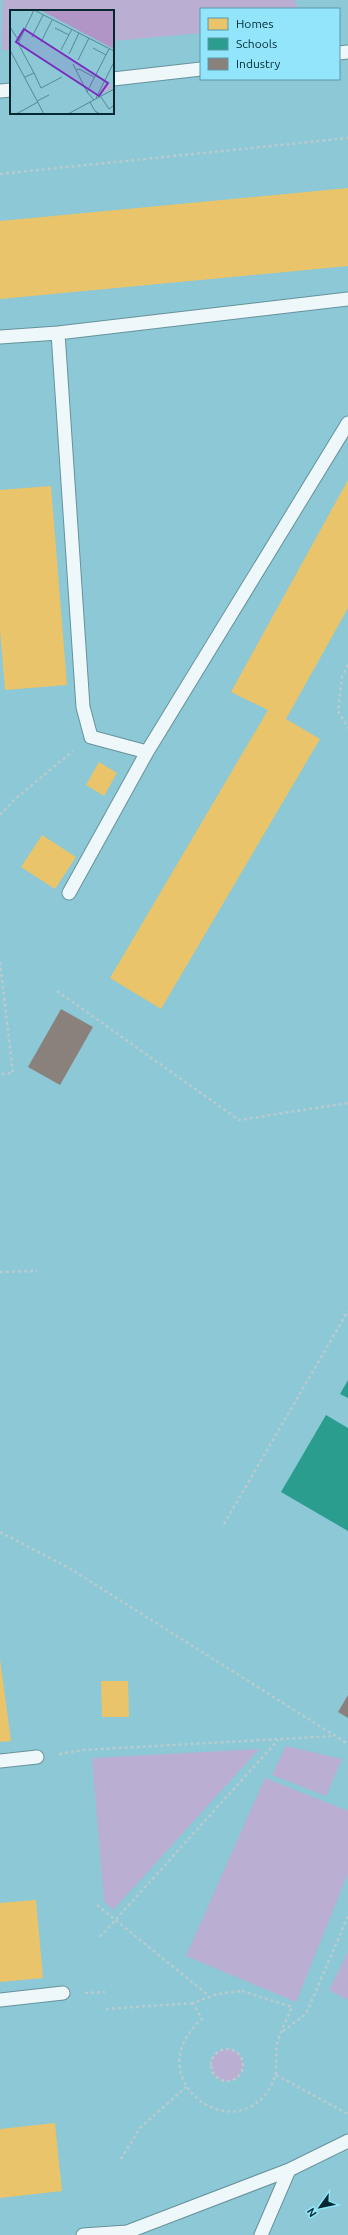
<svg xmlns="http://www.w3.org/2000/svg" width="348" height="2235" viewBox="0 0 348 2235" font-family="Ubuntu,sans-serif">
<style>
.green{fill:#bbaed3}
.homes{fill:#e9c46a}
.schools{fill:#2a9d8f}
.industry{fill:#8a817c}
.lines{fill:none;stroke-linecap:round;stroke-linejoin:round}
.service-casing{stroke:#66929c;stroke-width:15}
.path{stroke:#b8cbcf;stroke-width:2.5;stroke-dasharray:3 3;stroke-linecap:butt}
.service{stroke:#eef7f9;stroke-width:13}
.inset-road{fill:none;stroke:#558894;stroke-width:1}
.view{fill:#7b2cbf;fill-opacity:0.15;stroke:#7b2cbf;stroke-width:2}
.inset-edge{fill:none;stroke:#032830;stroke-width:2}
</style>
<rect width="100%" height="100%" fill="#8cc8d6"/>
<path class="green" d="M3 0H295L298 9H201V33L113 41V11H11V50H2Z
M286 1746 342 1759 326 1796 272 1775Z
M259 1749 113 1910 104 1901 92 1758Z
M265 1778 348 1811V1873L296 2002 186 1956Z
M348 1952V2000L329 1990Z
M211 2065a16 16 0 1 1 32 0a16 16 0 1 1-32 0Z"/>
<path class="homes" d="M348 188V266L0 299V221Z
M348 480V608L286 719 320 739 161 1009 110 978 268 710 231 692Z
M51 486 67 685 5 690 0 630V490Z
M99 762 117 773 104 796 86 785Z
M42 835 76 857 55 889 21 867Z
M0 1659 11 1741 0 1742Z
M101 1681H128L129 1717H102Z
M36 1900 43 1978 0 1982V1903Z
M55 2123 62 2191 0 2198V2129Z"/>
<path class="schools" d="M348 1380V1398L340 1394Z
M326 1415 348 1428V1531L281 1492Z"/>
<path class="industry" d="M61 1009 93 1027 60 1085 28 1067Z
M348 1695V1718L338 1712Z"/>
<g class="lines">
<g class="service-casing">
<path id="service" d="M339 53 348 52
M113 79 201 69
M0 91 11 90
M58 333 83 707 91 737 147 752
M0 337 58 333 348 299
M69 893 147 752 348 423
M0 1761 37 1757
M0 2000 63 1993
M83 2235 127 2232 289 2170
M261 2235 289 2170 348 2141"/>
</g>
<path class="path" d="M0 174 348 138
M348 665 342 677 338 711 348 728
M0 815 15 799 73 751
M0 962 13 1073 0 1074
M57 991 239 1120 348 1103
M0 1272 37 1271
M224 1524 348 1311
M0 1532 69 1568 348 1744
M59 1754 82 1750 335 1736
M97 1905 208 1995
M100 1937 278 1740
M242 1991 292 2007C287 2019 280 2032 277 2044 275 2059 279 2072 271 2086 235 2151 135 2078 202 2019L193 2003 217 1994Z
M85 1993 105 1992
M106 2009 193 2003
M283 2031 306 2014 348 1916
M211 2065a16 16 0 1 1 32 0a16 16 0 1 1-32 0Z
M276 2075 348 2114
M121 2159 140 2128 186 2087"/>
<use href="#service" class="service"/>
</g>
<g transform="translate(10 10)">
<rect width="104" height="104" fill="#8cc8d6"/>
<path d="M96 72 104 78 90 84Z" fill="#bbaed3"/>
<path d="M30 0H104V39Z" fill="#b095c6"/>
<path class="inset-road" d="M24 0 104 41M0 17 9 31V35L24 63M45 18 59 25M22 27 33 5M9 31 24 0M31 32 42 10M83 38 96 45M0 40 34 104M51 40 62 19M59 44 69 23M68 50 79 28M63 54 77 82 84 90M66 60 69 59 84 67M15 67 24 63 31 78 52 67M77 82 99 39M91 87 99 99 103 96M86 88 104 52M27 91 39 85M80 92 85 101 90 104M6 104 28 92M58 104 104 79"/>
<path class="view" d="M14 19 98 73 89 86 6 32Z"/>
<rect width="104" height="104" class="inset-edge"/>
</g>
<rect x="200" y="8" width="140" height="72" fill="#92e5fa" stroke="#5999a9"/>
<rect x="208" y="18" width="20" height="12" fill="#e9c46a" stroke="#5999a9"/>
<text x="236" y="28" font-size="12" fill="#032830">Homes</text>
<rect x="208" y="38" width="20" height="12" fill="#2a9d8f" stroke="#5999a9"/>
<text x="236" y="48" font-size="12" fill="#032830">Schools</text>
<rect x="208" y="58" width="20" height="12" fill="#8a817c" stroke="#5999a9"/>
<text x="236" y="68" font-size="12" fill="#032830">Industry</text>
<g transform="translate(320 2207) rotate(237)" stroke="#92e5fa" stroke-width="3" paint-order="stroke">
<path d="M0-3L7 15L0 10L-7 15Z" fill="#032830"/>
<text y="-6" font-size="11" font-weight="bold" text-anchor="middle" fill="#032830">N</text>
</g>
</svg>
